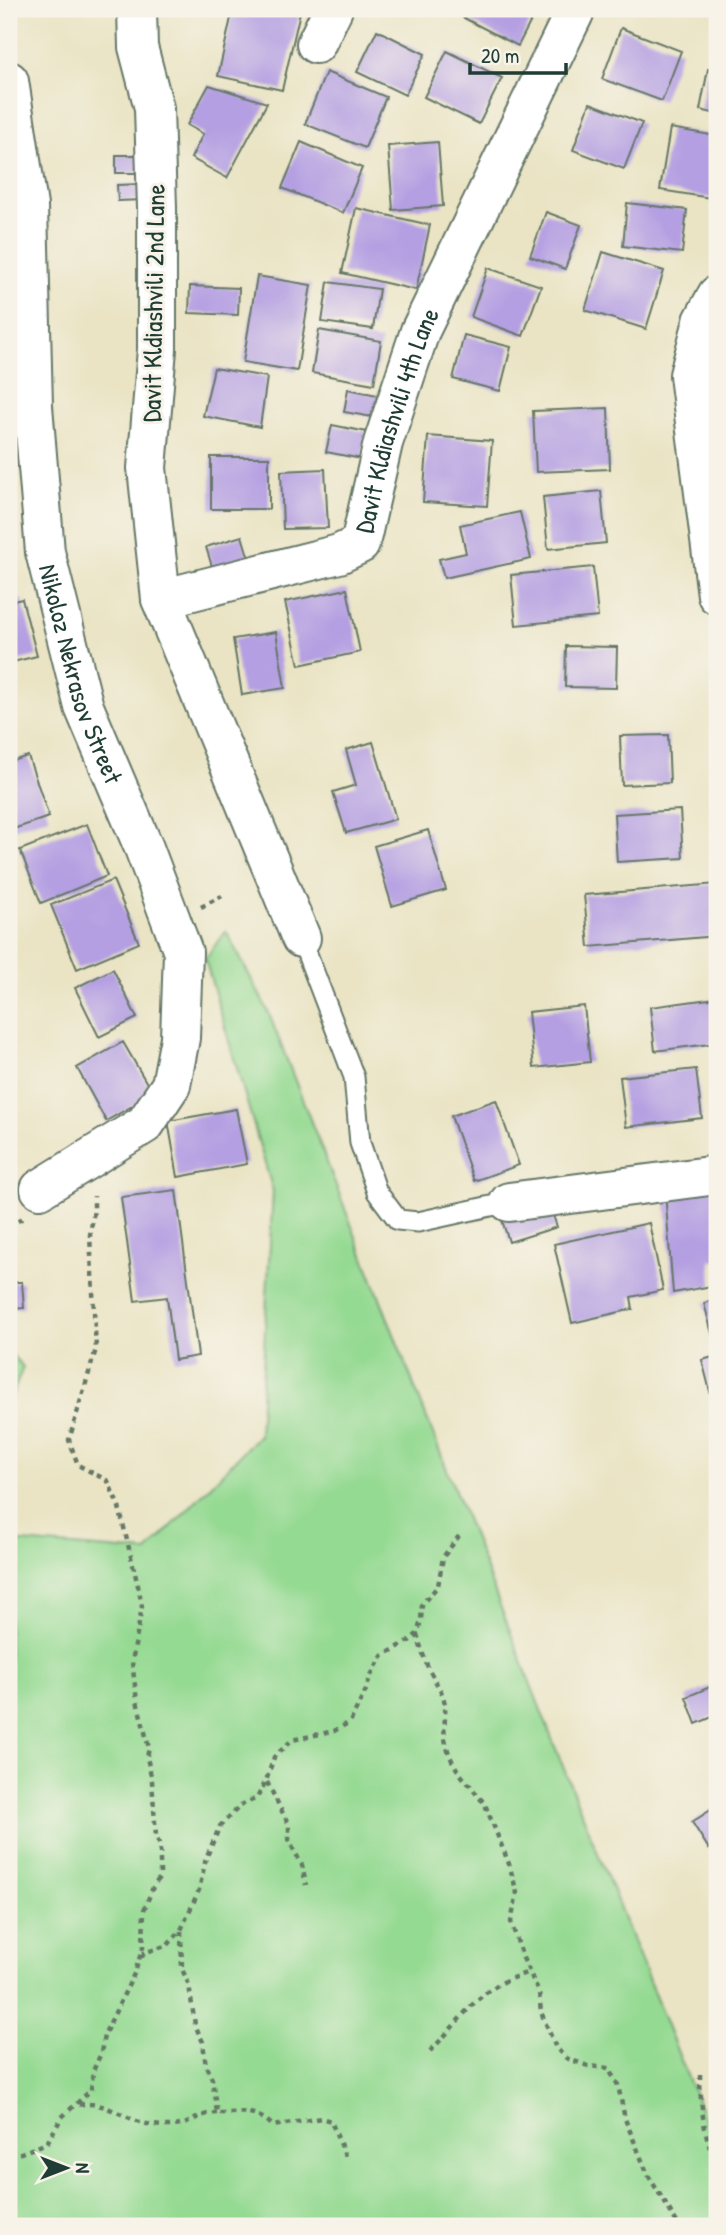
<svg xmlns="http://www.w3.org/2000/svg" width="726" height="2235" viewBox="0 0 726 2235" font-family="'Patrick Hand',sans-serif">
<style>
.green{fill:#95da93;stroke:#5a8c64;stroke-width:2}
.building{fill:#b49fe2}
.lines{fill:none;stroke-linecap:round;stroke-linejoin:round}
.lane-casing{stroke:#667767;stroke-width:23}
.street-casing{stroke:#667767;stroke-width:42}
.path{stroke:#667767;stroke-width:4.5;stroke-dasharray:5 5;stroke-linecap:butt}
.lane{stroke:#fff;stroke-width:19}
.street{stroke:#fff;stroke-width:38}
.labels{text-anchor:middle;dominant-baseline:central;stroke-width:6;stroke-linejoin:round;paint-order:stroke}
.street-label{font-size:26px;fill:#1f3d34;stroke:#f7f3e8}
</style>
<rect width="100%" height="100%" fill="#f7f3e8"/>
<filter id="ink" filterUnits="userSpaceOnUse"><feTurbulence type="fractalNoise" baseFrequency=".0143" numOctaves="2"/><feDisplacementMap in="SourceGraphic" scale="14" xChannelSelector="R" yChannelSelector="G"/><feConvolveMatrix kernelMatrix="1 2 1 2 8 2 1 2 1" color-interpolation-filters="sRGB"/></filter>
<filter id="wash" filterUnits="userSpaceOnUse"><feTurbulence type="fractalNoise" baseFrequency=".00686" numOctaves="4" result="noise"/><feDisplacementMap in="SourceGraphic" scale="28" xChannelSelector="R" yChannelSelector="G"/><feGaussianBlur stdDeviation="1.57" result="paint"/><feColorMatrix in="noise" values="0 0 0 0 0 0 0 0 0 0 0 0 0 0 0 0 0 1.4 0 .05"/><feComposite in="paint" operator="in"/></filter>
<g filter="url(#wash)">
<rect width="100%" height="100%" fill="#eae4c5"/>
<path class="green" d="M226 931 267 1009 558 1754 717 2150V2226H9V1541L147 1552 259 1435 273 1191 205 959Z
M9 1352 23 1367 9 1404Z"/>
<g id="blocks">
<path class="building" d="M233 9H286L300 12 282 90 218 76Z
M466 9H537L518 46 462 17Z
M621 28 681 51 662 101 602 79Z
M377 30 425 54 405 95 357 72Z
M447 51 502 78 479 124 424 97Z
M708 69 717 71V114L700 110Z
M326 72 386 97 365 148 305 124Z
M209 85 267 103 227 178 191 158 203 134 187 125Z
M590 103 642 123 624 169 573 150Z
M670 128 717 136V199L660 190Z
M301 142 362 168 343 213 282 188Z
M438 142 443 206 393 210 388 146Z
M116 155H144V173H116Z
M142 184 143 200 118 201 117 185Z
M627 203 687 210 682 253 623 246Z
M356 208 430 225 416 290 342 273Z
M546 212 581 225 565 269 530 256Z
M603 252 664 271 646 329 585 310Z
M488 268 541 286 523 336 471 317Z
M257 276 311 285 297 371 243 362Z
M328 282 379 289 373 329 322 322Z
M190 286 239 288 238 315 189 313Z
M319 330 381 341 374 384 312 373Z
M464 335 511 347 500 391 453 379Z
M214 368 267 377 260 427 203 416Z
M348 389 382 396 378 418 344 412Z
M608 408 610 469 536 472 533 411Z
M332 425 367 432 362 459 326 452Z
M428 436 492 441 487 506 423 502Z
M211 457H269V509H211Z
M325 469 328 528 283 529 281 471Z
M601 491 606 543 548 549 543 497Z
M520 512 531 559 444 578 439 559 466 553 460 525Z
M242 536 250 562 214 573 206 547Z
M593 567 598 617 516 625 511 575Z
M347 589 360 652 299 665 285 602Z
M22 599 37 656 9 663V602Z
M276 632 285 688 242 695 233 639Z
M566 646 617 647 616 688 565 687Z
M668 735 670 783 622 785 620 736Z
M373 742 396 819 346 833 333 792 356 785 346 750Z
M28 756 49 817 10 830 9 762Z
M680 810 683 858 617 862 614 814Z
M87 824 107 876 41 903 20 850Z
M428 830 446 890 392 906 374 846Z
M113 880 139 943 77 969 51 905Z
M717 884V936L589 947 584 895Z
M113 969 137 1018 99 1037 75 988Z
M717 998V1043L655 1051 650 1007Z
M584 1006 590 1062 534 1068 528 1012Z
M123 1042 153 1094 106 1121 77 1068Z
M696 1069 702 1118 626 1127 620 1077Z
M496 1100 519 1165 474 1181 451 1116Z
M236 1109 247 1164 178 1177 168 1121Z
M717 1189V1260L711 1261 712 1286 673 1293 665 1192Z
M176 1190 198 1356 175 1360 167 1297 135 1301 121 1197Z
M549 1202 557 1227 509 1242 501 1217Z
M649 1223 663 1290 631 1297 633 1309 572 1323 554 1244Z
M10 1282H22L24 1308 12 1309Z
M717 1299V1349H716L704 1303Z
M717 1356V1415H716L702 1360Z
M717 1684V1715L696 1724 686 1697Z
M717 1806V1844L709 1849 692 1822Z"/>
</g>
</g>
<g filter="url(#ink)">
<use href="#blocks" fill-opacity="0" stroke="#667767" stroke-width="2"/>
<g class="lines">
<g class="lane-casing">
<path id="lane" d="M301 938 354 1077 360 1143 377 1192 398 1220 418 1222 509 1202"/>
</g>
<g class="street-casing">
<g id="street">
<path d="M137 9 138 47 154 108 157 208V349L147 468 161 599 301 938"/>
<path d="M316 44 333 9"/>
<path id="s1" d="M9 81 28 206 33 406 45 552 84 707 144 848 183 952 180 1038 171 1085 145 1124 40 1189"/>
<path d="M717 295 703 321 689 375 717 595"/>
<path id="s2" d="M161 599 339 554 360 544 383 443 420 331 576 9"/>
<path d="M509 1202 717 1175"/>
</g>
</g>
<path class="path" d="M201 907 222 896
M9 1226 23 1218
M417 1634C421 1648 425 1663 432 1675 436 1684 442 1690 444 1700 447 1712 443 1725 445 1738 448 1757 457 1772 470 1785 475 1791 477 1797 484 1802L509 1864 517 1893 511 1922 523 1958 539 1993 541 2012 556 2048 566 2058 588 2066 608 2068 618 2085 625 2119 648 2175 679 2226
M267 1782 289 1825V1841L302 1865 306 1885
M181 1931 182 1969 189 1985 195 2025 203 2042 206 2067 212 2079 217 2113C241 2114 253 2107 273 2126L321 2118 331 2121 345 2156
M142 1957 144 1953 168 1945 181 1930 199 1890 206 1858 220 1826 241 1805 257 1798 266 1781 274 1757 292 1740 334 1731 350 1722 366 1690 370 1677 382 1656 409 1641 417 1634 421 1621 422 1604 438 1586 443 1557 459 1536
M430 2051C467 2015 476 1987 530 1972
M700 2074C700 2107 705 2139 717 2169
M79 2105C103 2099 124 2119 147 2124 157 2126 170 2127 180 2125 194 2122 200 2113 217 2113
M9 2154 21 2153 47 2143 62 2117 91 2090 93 2071 101 2053 104 2035 135 1972 143 1947 144 1910 153 1887 160 1877V1846L156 1836 152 1781 147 1757 149 1748 137 1701 132 1662 142 1607 139 1590 119 1507 108 1481 78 1465 69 1440 96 1349 90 1235 94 1210V1196"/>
<use href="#lane" class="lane"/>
<use href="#street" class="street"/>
</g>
</g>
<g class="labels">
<g class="street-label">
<text transform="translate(153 303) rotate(-89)">Davit Kldiashvili 2nd Lane</text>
<text stroke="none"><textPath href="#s2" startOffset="336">Davit Kldiashvili 4th Lane</textPath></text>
<text stroke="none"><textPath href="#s1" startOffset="600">Nikoloz Nekrasov Street</textPath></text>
</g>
</g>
<rect width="726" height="2235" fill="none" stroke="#f7f3e8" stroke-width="35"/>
<g transform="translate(66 2168) rotate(90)" stroke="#f7f3e8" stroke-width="5" paint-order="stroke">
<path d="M0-5L12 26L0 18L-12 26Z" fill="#1f3d34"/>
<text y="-10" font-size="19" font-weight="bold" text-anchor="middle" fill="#1f3d34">N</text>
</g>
<path d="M470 63v10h96v-10" fill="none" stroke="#1f3d34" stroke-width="3.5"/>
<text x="481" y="63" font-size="21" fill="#1f3d34" stroke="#f7f3e8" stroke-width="5" paint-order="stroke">20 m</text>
</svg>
